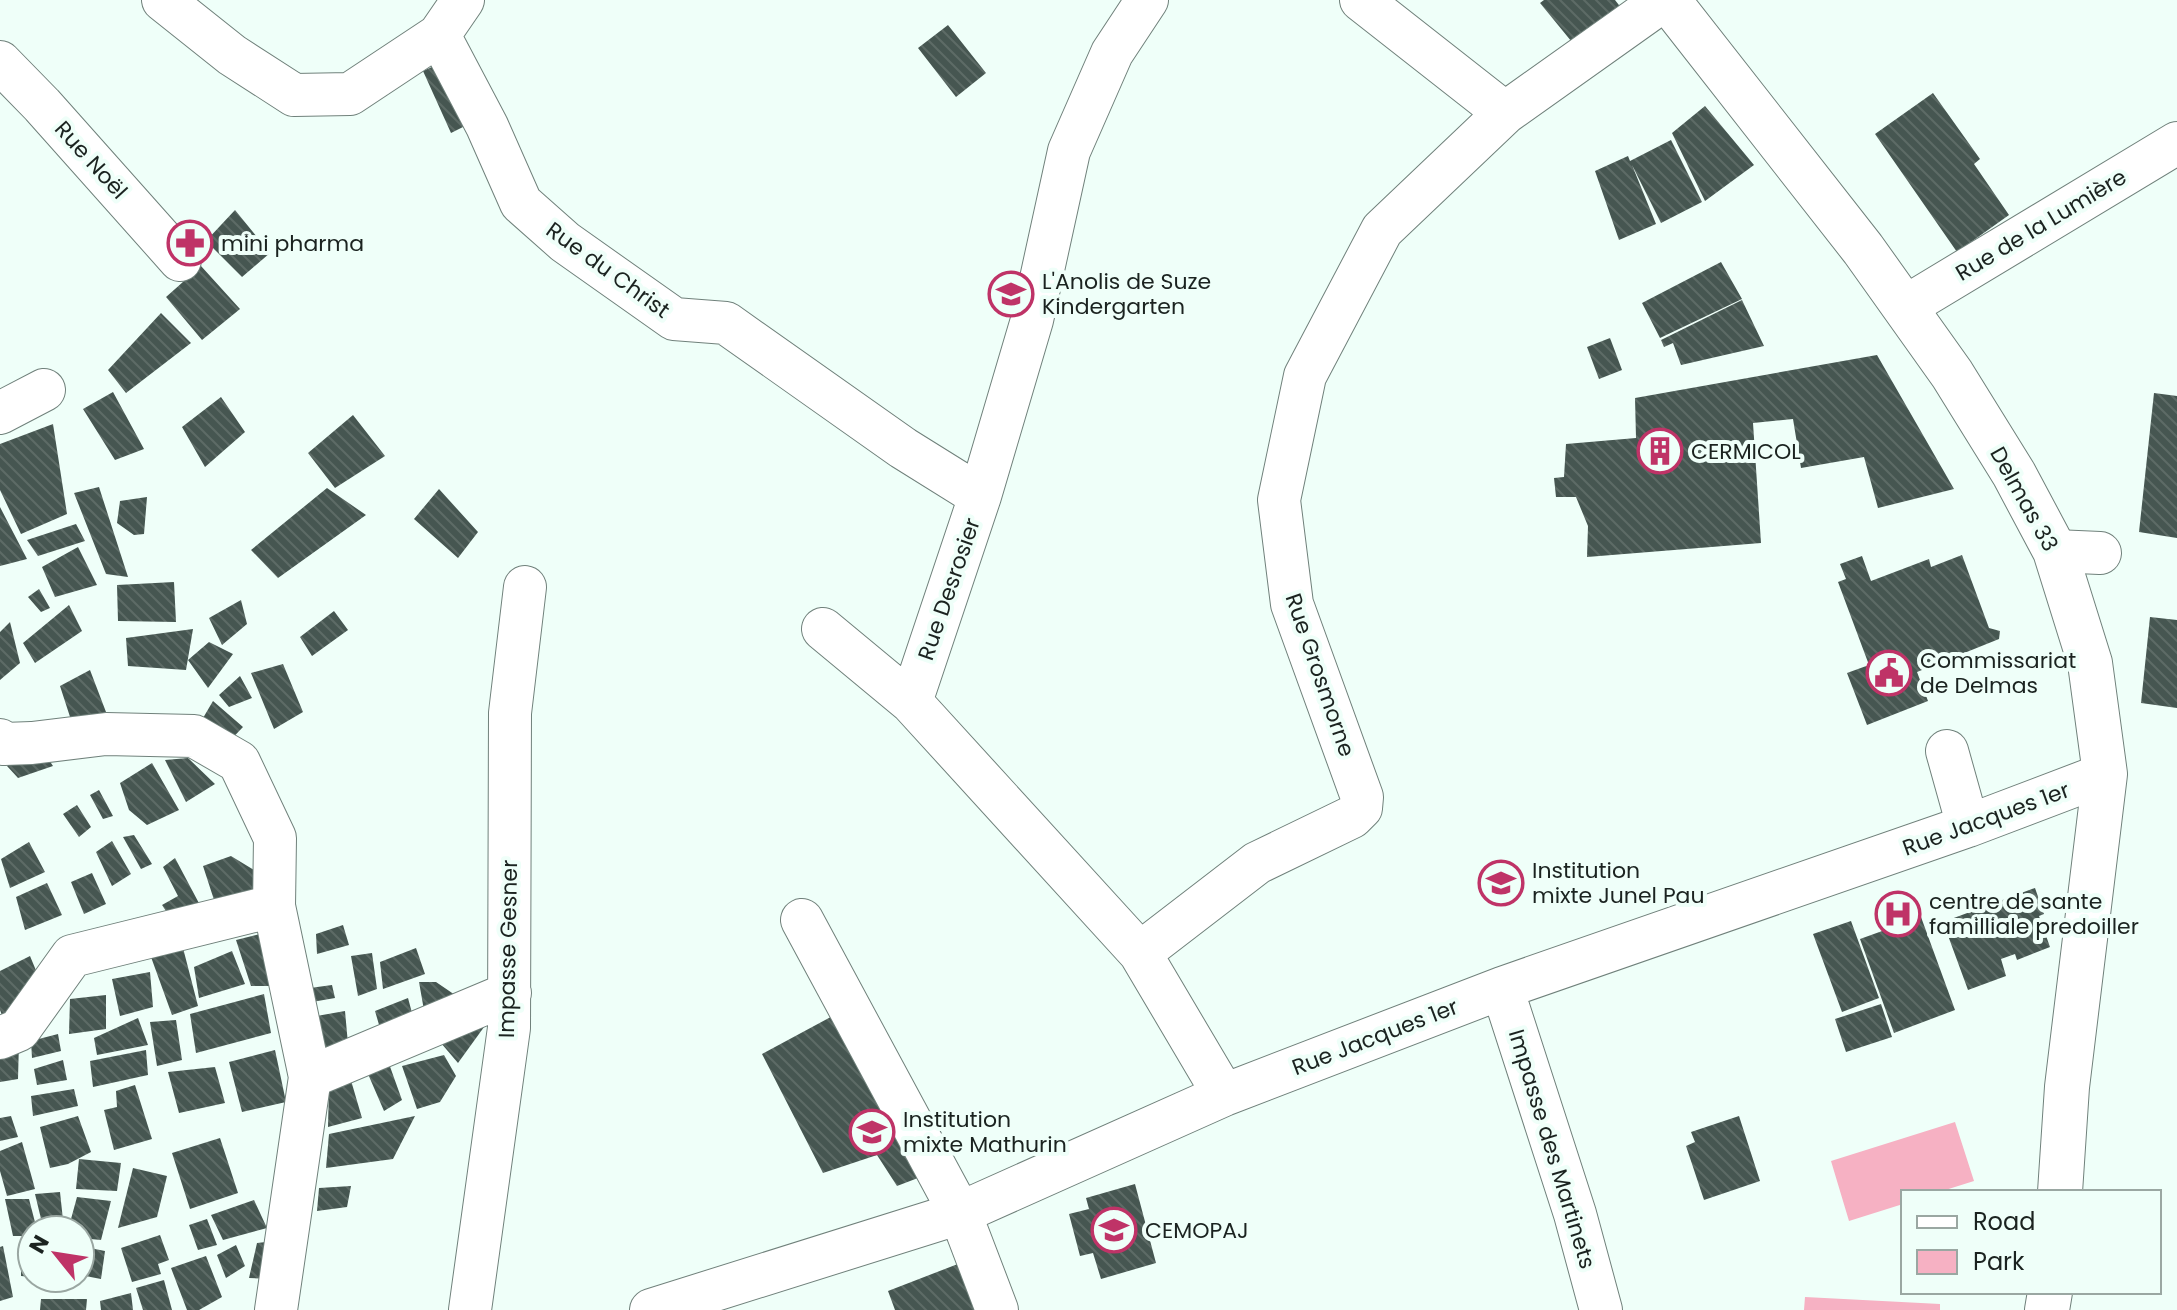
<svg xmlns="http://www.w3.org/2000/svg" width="2177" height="1310" viewBox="0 0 2177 1310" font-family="Poppins,sans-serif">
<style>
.green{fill:#f6b1c3}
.building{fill:url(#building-back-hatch)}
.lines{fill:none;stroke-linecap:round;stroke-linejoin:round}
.minor-casing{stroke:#70817b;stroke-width:44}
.major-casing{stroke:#70817b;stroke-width:46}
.minor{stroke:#fff;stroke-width:42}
.major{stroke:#fff;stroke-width:44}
.labels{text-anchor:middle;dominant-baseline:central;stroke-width:8;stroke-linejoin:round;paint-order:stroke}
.street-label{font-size:22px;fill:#1b2320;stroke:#effff9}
.poi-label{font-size:22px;fill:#1b2320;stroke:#effff9;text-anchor:start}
</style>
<defs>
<pattern id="building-back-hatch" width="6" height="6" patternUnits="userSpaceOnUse" patternTransform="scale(2)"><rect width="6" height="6" fill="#465651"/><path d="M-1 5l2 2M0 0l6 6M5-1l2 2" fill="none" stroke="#5d6b66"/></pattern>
</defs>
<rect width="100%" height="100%" fill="#effff9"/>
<path class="green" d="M1955 1122 1974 1181 1939 1192H1903V1204L1849 1221 1831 1161Z
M1805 1297 1940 1304V1310H1804Z"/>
<path class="building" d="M1544 0H1615L1622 9 1576 47 1540 3Z
M948 25 986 73 956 97 918 48Z
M445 61 473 122 451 133 423 71Z
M1933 93 1980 159 1974 164 2009 215 1957 252 1875 134Z
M1705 106 1754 165 1705 201 1672 133Z
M1671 140 1702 202 1661 223 1632 165 1656 224 1619 240 1595 171 1628 156 1630 161Z
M235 210 270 253 242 277 206 241Z
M1721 262 1742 299 1660 338 1642 303Z
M201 266 240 309 202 340 166 297Z
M1742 300 1764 346 1681 365 1673 343 1664 347 1661 340Z
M161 313 191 343 126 393 108 370Z
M1610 338 1622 370 1599 379 1587 347Z
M1877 355 1954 489 1878 508 1864 457 1801 468 1793 419 1753 423 1761 543 1587 557 1588 526 1576 497H1556L1554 478 1564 477 1566 444 1636 438 1635 398Z
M113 392 144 449 115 460 83 409Z
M2154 393 2177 396V538L2139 532Z
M221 397 245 432 205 467 182 427Z
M353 415 385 456 335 488 308 453Z
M53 424 67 514 21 534 0 490V444Z
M99 487 128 577 106 574 74 493Z
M327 488 366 515 278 578 251 550Z
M439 489 478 532 458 558 414 519Z
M147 497 144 534 134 535 117 523 120 501Z
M0 507 27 559 0 566Z
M76 524 85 541 38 556 27 540Z
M78 547 97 585 55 597 42 567Z
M1962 555 1989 628 2000 631 1999 639 1917 672 1928 701 1867 725 1847 673 1869 665 1838 582 1846 579 1840 564 1862 556 1871 581 1929 559 1931 567Z
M174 582 176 622 118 621 117 585Z
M39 589 50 608 41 612 28 597Z
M241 600 247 624 222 645 209 618Z
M69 605 82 631 35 663 23 643Z
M334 611 348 630 312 656 300 637Z
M2150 617 2177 620V708L2141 703Z
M10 622 20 663 0 680V632Z
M193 629 186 670 128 666 126 638Z
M209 642 233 654 208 688 188 660Z
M283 664 303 712 274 729 251 673Z
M90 670 106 712 72 723 60 686Z
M240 676 252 698 229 707 219 695Z
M213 701 243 727 220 751 196 730Z
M37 742 53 766 18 778 7 766Z
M188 758 215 784 186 802 165 760Z
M152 763 179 810 147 825 129 810 120 783Z
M99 790 113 816 103 819 90 795Z
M77 805 91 827 79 837 63 814Z
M134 835 152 864 141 869 123 837Z
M112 841 131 874 112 886 96 852Z
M29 842 45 872 10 888 1 859Z
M231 856 264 876 261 889 216 906 203 866Z
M175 858 201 907 168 914 162 905 178 896 163 867Z
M92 873 106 904 84 914 71 882Z
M47 883 62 915 25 930 16 897Z
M2035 888 2044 914 2039 916 2050 947 2017 960 2015 954 2001 959 2006 976 1968 990 1943 922Z
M1921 917 1955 1010 1894 1033 1860 939Z
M1851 921 1879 998 1842 1012 1813 934Z
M343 925 349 945 317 954 316 934Z
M264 933 284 986H251L236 940Z
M183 948 198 1006 172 1015 151 957Z
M416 948 425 974 383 989 380 962Z
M232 951 245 984 199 998 194 967Z
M372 953 377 989 358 996 351 956Z
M30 956 47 997 4 1021 0 1010V971Z
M150 972 153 1007 120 1016 112 979Z
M419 982H436L461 999 425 1016Z
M332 985 335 998 312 1002 310 988Z
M264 994 271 1033 196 1053 190 1014Z
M106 995V1029L69 1034 70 999Z
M408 998 415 1024 382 1035 375 1011Z
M1881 1004 1892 1037 1846 1052 1835 1019Z
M345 1011 348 1044 317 1051 311 1017Z
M840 1012 931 1173 897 1186 877 1155 823 1173 762 1054Z
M492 1016 458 1063 435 1036Z
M138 1018 148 1045 97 1055 94 1038Z
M176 1020 182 1060 157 1066 150 1022Z
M58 1034 61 1051 32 1058 31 1041Z
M19 1042 18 1079 0 1082V1049Z
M146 1050 148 1075 93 1087 90 1061Z
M275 1050 286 1102 242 1112 229 1062Z
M444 1055 456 1076 440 1102 417 1109 402 1066Z
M63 1060 67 1080 37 1085 34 1069Z
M388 1061 402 1100 384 1111 368 1074Z
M215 1067 225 1103 179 1113 168 1072Z
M350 1077 362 1118 328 1127 329 1085Z
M135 1085 152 1139 114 1150 104 1110 117 1107 116 1091Z
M74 1089 78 1106 33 1116 31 1096Z
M11 1116 18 1137 0 1141V1118Z
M78 1116 91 1152 68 1164 50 1168 40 1127Z
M415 1116 393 1159 326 1168 329 1134Z
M1739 1116 1760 1181 1704 1200 1686 1146 1695 1142 1691 1132Z
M220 1138 238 1193 190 1209 172 1153Z
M22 1142 35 1189 7 1196 0 1171V1151Z
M79 1159 121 1163 117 1191 76 1189Z
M133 1168 167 1176 157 1217 118 1228Z
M1135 1184 1156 1263 1101 1279 1093 1253 1080 1256 1069 1214 1089 1209 1086 1198Z
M351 1186 347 1207 317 1211 319 1188Z
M60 1192 63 1220 42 1223 35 1194Z
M77 1197 111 1201 101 1240 80 1238V1230H68Z
M5 1199H29L37 1230H32V1236H13Z
M254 1200 267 1228 223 1240 211 1215Z
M207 1219 217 1245 198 1250 189 1225Z
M160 1235 169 1260 158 1264 161 1274 132 1282 121 1248Z
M275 1241 271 1279 249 1278 257 1243Z
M21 1243H32V1277L21 1276Z
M236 1245 245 1266 226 1278 217 1255Z
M3 1246 13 1297 0 1301V1247Z
M80 1246 105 1251 101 1279 80 1275Z
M206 1256 222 1297 199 1310H187L171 1268Z
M963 1262 981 1310H895L888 1291Z
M164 1280 172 1310H143L136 1288Z
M131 1293 133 1310H101L100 1301Z
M41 1299H87L86 1310H40Z"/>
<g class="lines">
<g class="minor-casing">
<path id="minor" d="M163 0 232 55 294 95 350 94 439 35 463 0
M1147 0 1112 53 1069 151 1032 320 980 496 911 702 1140 953 1224 1095
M1361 0 1505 113
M439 35 487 126 521 203 565 242 674 319 726 323 903 448 980 496
M0 62 42 105 180 260
M1905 307 2177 143
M0 413 44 390
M2055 551 2100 553
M823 629 911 702
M0 740 4 744 32 743 106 734 194 736 239 762 275 838 274 906 310 1077 276 1310
M1947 751 1968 826
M802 920 960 1213 997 1310
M1140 953 1257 863 1352 817 1361 808 1362 797 1292 604 1279 500 1305 376 1382 230 1505 113 1664 0
M1502 988 1575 1214 1601 1310
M0 1038 19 1030 72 956 274 906
M310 1077 510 993
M470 1310 509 1028 510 713 525 587
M651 1310 960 1213 1224 1095 1502 988 1968 826 2105 774"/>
</g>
<g class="major-casing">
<path id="major" d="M1668 0 1863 249 1952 374 2014 474 2055 551 2090 663 2105 774 2067 1087 2060 1192
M2047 1310 2050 1292"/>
</g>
<use href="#minor" class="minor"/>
<use href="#major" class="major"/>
</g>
<defs>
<g id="pharmacy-ring" transform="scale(2.3)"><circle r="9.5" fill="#effff9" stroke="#bf3367" stroke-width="1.5"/><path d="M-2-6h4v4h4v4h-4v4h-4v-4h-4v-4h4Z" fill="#bf3367"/></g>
<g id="school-ring" transform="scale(2.3)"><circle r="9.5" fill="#effff9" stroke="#bf3367" stroke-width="1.5"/><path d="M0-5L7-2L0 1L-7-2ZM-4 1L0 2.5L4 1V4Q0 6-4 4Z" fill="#bf3367"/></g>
<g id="building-ring" transform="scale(2.3)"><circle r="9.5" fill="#effff9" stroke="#bf3367" stroke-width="1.5"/><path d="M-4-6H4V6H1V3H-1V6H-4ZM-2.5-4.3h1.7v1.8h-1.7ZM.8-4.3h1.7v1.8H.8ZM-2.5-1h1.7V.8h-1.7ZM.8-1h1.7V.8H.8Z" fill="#bf3367"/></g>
<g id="civic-ring" transform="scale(2.3)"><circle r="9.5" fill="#effff9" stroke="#bf3367" stroke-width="1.5"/><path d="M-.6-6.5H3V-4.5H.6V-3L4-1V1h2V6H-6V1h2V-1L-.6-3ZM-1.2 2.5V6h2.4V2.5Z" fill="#bf3367"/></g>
<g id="hospital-ring" transform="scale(2.3)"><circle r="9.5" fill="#effff9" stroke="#bf3367" stroke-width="1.5"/><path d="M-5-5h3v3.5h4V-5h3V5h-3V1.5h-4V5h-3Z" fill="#bf3367"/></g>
</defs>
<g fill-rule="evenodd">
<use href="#pharmacy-ring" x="190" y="243"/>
<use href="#school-ring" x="1011" y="294"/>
<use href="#building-ring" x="1660" y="451"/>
<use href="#civic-ring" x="1889" y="673"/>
<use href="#school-ring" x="1501" y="883"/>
<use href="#hospital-ring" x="1898" y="914"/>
<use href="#school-ring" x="872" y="1132"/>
<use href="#school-ring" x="1114" y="1230"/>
</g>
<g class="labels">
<g class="street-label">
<text transform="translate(91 160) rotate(48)">Rue Noël</text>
<text transform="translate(2041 225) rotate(-31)">Rue de la Lumière</text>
<text transform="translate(608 270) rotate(36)">Rue du Christ</text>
<text transform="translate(2024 499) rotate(61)">Delmas 33</text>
<text transform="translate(949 589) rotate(-71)">Rue Desrosier</text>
<text transform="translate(1320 675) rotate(71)">Rue Grosmorne</text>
<text transform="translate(1986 819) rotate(-20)">Rue Jacques 1er</text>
<text transform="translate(508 949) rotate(-89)">Impasse Gesner</text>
<text transform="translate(1375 1037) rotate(-21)">Rue Jacques 1er</text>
<text transform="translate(1552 1149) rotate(73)">Impasse des Martinets</text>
</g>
<g class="poi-label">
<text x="221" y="243">mini pharma</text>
<text x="1042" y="281">L'Anolis de Suze<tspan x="1042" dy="25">Kindergarten</tspan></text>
<text x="1691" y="451">CERMICOL</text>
<text x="1920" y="660">Commissariat<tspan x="1920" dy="25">de Delmas</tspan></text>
<text x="1532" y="870">Institution<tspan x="1532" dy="25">mixte Junel Pau</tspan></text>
<text x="1929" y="901">centre de sante<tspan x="1929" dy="25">familliale predoiller</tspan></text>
<text x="903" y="1119">Institution<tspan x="903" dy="25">mixte Mathurin</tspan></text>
<text x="1145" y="1230">CEMOPAJ</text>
</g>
</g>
<rect x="1901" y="1190" width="260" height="104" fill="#effff9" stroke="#9aa7a2" stroke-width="2"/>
<rect x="1917" y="1216" width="40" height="12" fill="#ffffff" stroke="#9aa7a2" stroke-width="2"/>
<text x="1973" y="1230" font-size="24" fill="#1b2320">Road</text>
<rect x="1917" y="1250" width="40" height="24" fill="#f6b1c3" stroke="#9aa7a2" stroke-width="2"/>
<text x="1973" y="1270" font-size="24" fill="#1b2320">Park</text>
<g transform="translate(56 1254) rotate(300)"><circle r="38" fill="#effff9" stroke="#9aa7a2" stroke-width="2"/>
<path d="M0-6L14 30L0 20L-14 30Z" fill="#bf3367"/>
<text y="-12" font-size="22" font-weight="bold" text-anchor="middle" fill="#1b2320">N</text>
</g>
</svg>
